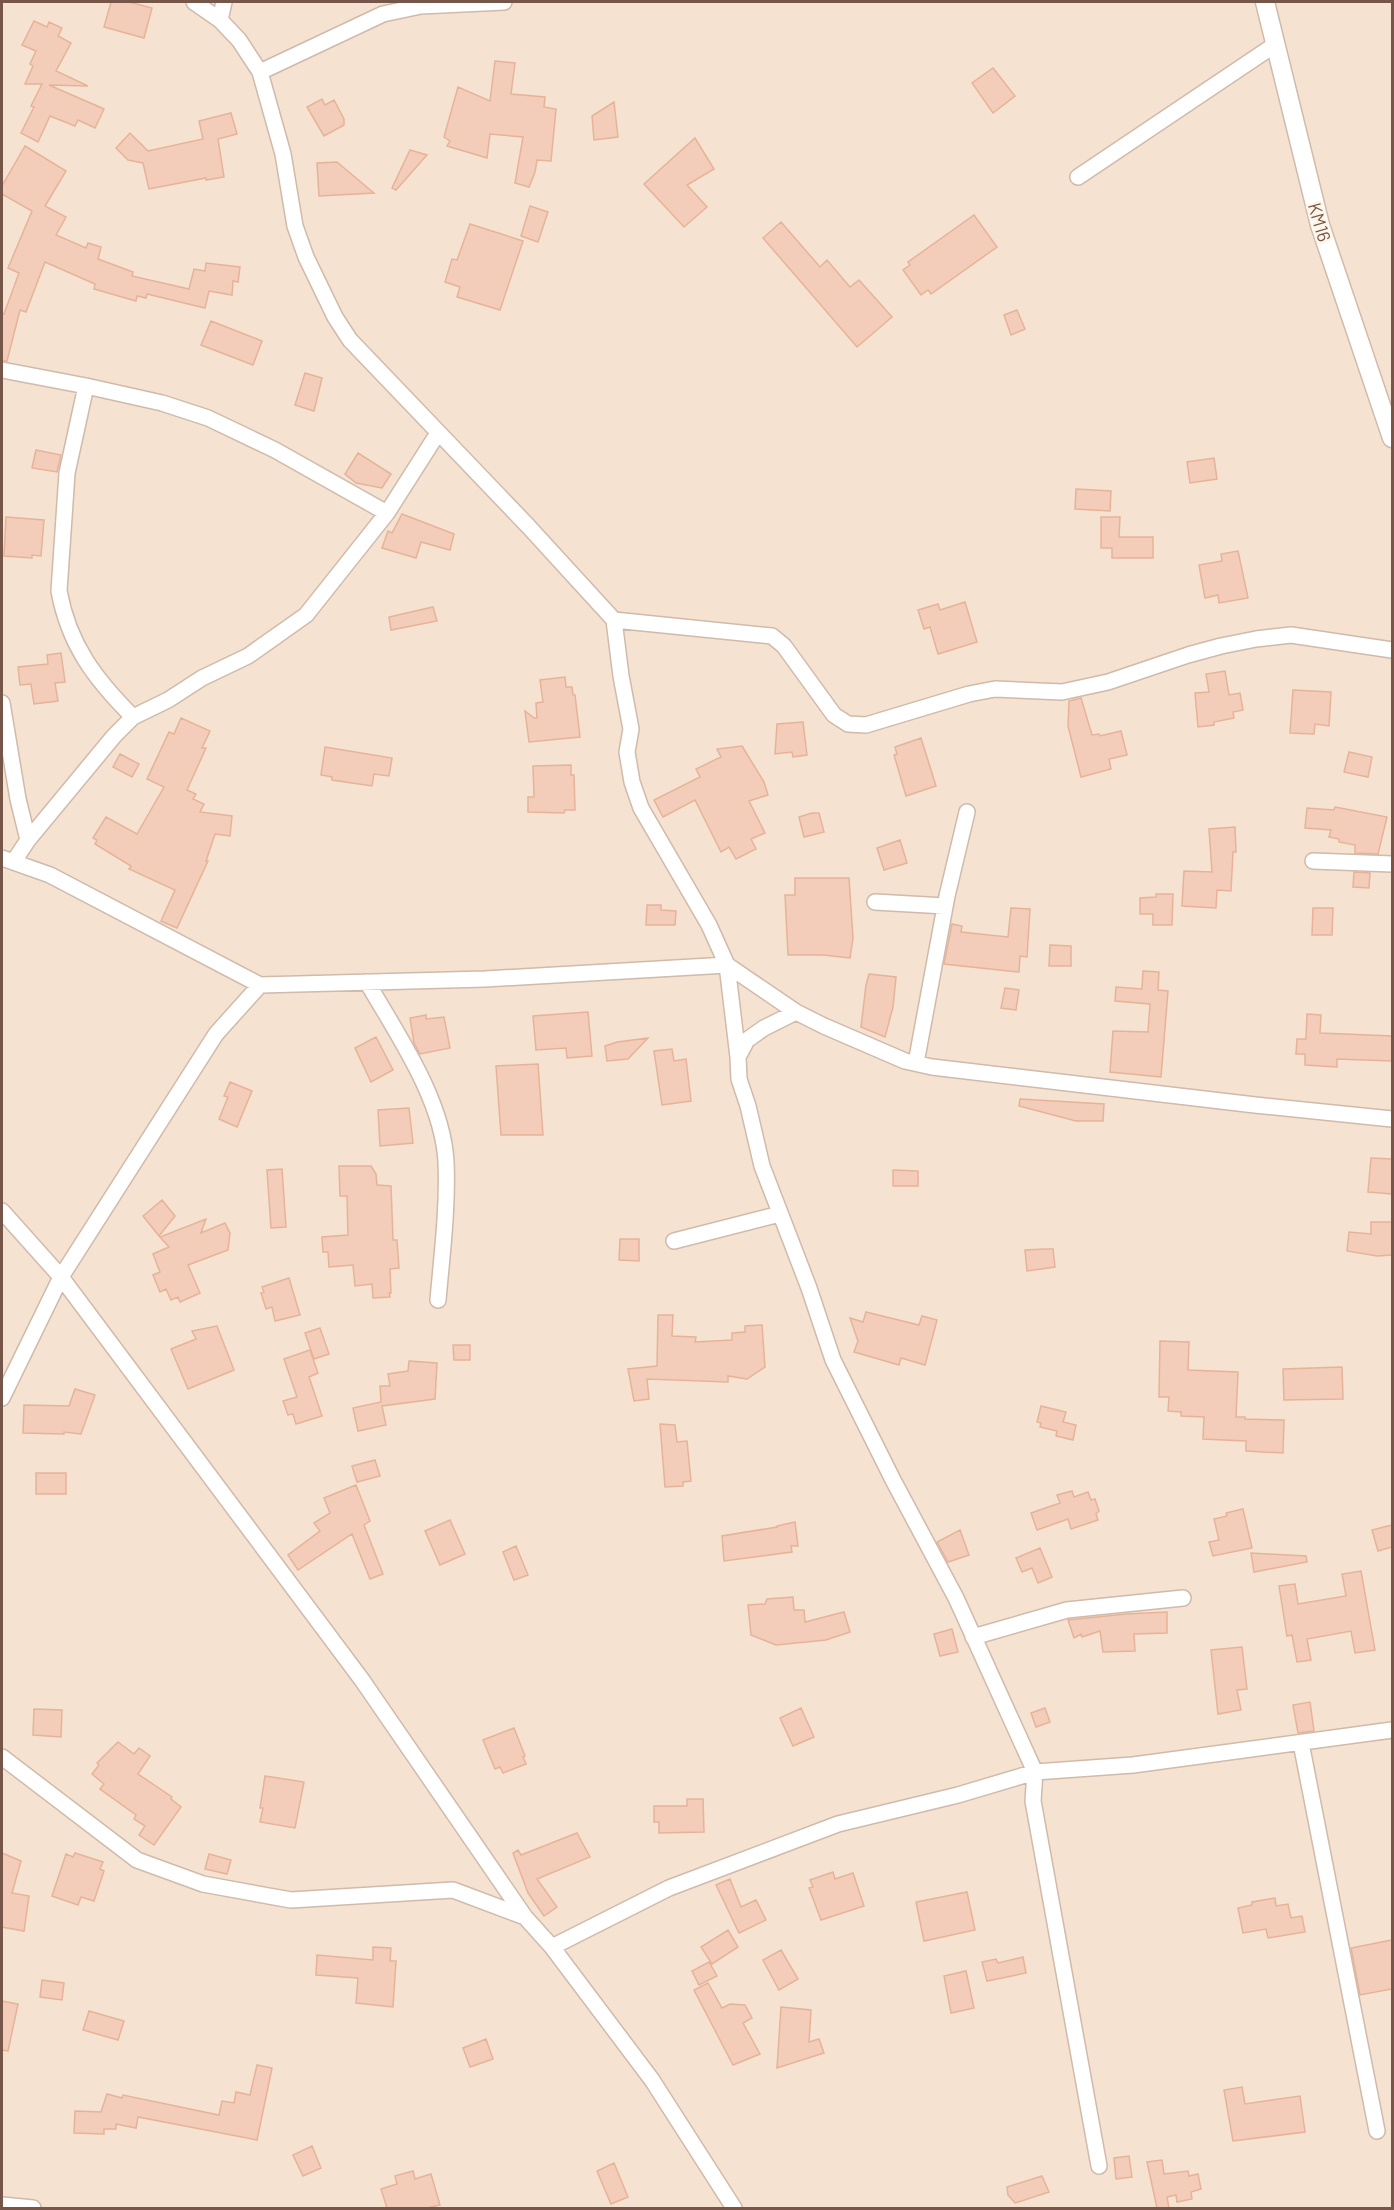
<svg xmlns="http://www.w3.org/2000/svg" width="1394" height="2210" viewBox="0 0 1394 2210" font-family="Barlow,sans-serif">
<style>
.residential{fill:#f5e2d0}
.building{fill:#f3cdb9;stroke:#e6b399;stroke-width:1.5}
.lines{fill:none;stroke-linecap:round;stroke-linejoin:round}
.minor-casing{stroke:#d0baab;stroke-width:18}
.tertiary-casing{stroke:#d0baab;stroke-width:21}
.minor{stroke:#fff;stroke-width:15}
.tertiary{stroke:#fff;stroke-width:18}
.labels{text-anchor:middle;dominant-baseline:central;stroke-width:5;stroke-linejoin:round;paint-order:stroke}
.street-label{font-size:18px;fill:#755648;stroke:#fff5e9}
</style>
<rect width="100%" height="100%" fill="#fdf1e2"/>
<path class="residential" d="M2 2H1392V2208H2Z"/>
<path class="building" d="M111 2H129L152 8 144 38 104 27Z
M34 21 47 27 49 22 62 28 58 36 71 43 56 71 88 86 49 85 104 109 95 128 78 120 75 126 50 116 38 142 21 133 34 107 31 106 42 84H25L33 66 30 64 36 51 22 45Z
M495 61 515 63 511 94 545 97 544 107 556 109 551 161 537 160 535 172 529 187 515 183 523 137 490 134 487 158 447 146 450 141 444 137 458 87 490 101Z
M993 68 1015 96 993 113 972 83Z
M322 99 325 105 334 100 344 119V125L324 136 307 107Z
M614 102 618 137 594 140 592 116Z
M231 113 237 134 218 139 224 177 206 180V178L149 189 143 163 128 160 116 148 130 133 148 151 203 139 199 121Z
M695 138 714 169 687 185 707 207 684 227 644 184Z
M25 146 66 171 45 206 66 217 56 235 86 248 88 243 101 247 98 259 133 272 132 276 189 289 194 269 205 271 206 263 240 267 238 282 233 281 232 295 209 291 205 308 147 294 146 298 137 296 136 301 94 289 95 284 45 262 26 312 20 310 7 361H2V313L4 314 19 273 8 268 32 211 2 194V186Z
M410 150 427 155 396 190 392 188Z
M337 162 356 178 374 193 319 196 317 163Z
M530 206 548 212 538 242 521 236Z
M974 215 997 247 931 294 928 290 921 295 903 270 910 265 908 262Z
M781 222 820 267 827 260 850 287 859 280 892 317 857 347 763 238Z
M470 224 523 241 500 310 457 297 460 287 445 282 452 259 457 260Z
M1017 310 1025 329 1011 335 1004 315Z
M211 321 262 341 253 365 201 345Z
M305 373 322 378 314 411 295 405Z
M36 450 61 455 57 472 32 468Z
M358 453 391 474 382 488 356 483 345 474Z
M1214 458 1217 479 1190 483 1187 462Z
M1076 489 1111 491 1110 511 1075 509Z
M402 514 454 534 450 550 421 542 416 558 382 548 388 531 392 533Z
M6 517 44 520 41 556 32 555V558L4 556Z
M1101 517H1120L1119 537H1153V558H1112V548H1101Z
M1238 551 1248 598 1219 603 1218 595 1205 598 1199 565 1222 561 1221 554Z
M965 602 977 642 938 654 930 627 924 629 918 610 938 604 940 610Z
M433 607 437 621 391 630 389 617Z
M61 653 65 682 55 683 58 701 34 704 31 684 20 685 18 667 48 664 47 655Z
M1225 671 1229 695 1240 693 1243 710 1233 712 1234 718 1214 722V725L1198 727 1195 693 1209 692 1206 674Z
M565 677 566 687H572L573 695H575L580 737 529 742 525 711 534 718H537L536 703 543 702 540 680Z
M1293 690 1331 692 1329 726 1315 724 1314 734 1290 733Z
M1081 698 1092 735 1099 734 1100 736 1121 731 1127 755 1109 759 1111 769 1081 777 1068 726 1069 701Z
M181 718 210 731 202 748H206L187 790 196 794 193 799 204 804 200 812 232 816 230 836 215 834 206 861H208L177 928 161 921 175 890 129 869 131 866 95 844 97 840 93 838 106 817 137 834 164 787 147 779 169 732 174 734Z
M803 722 807 755 793 757 792 752 775 754 777 724Z
M921 738 936 786 906 796 894 755 897 754 895 747Z
M742 746 764 782 768 795 749 801 765 833 751 839 756 849 736 859 729 847 721 852 695 800 663 817 654 800 700 777 696 769 721 757 717 749Z
M325 747 392 758 389 776 374 774 372 786 332 780V777L321 775Z
M1349 752 1372 757 1368 777 1344 772Z
M120 754 139 764 132 777 113 767Z
M571 765V775H574L575 810H565L564 813 528 812V797H534L533 766Z
M1335 807 1387 817 1378 854 1355 853V845L1339 842V839L1329 837 1331 830 1305 828 1307 808 1334 810Z
M812 813H819L824 832 804 837 799 817Z
M1235 827 1236 852H1233L1231 891 1217 890 1216 908 1182 906 1184 871 1212 872 1209 829Z
M900 840 907 863 884 870 877 848Z
M1354 872 1370 873 1369 888 1353 887Z
M795 878H849L853 938 850 958 823 955H788L785 895H795Z
M1156 894H1173L1172 925H1153V914H1140V898L1156 897Z
M647 905H661V910L676 911 675 925H646Z
M1011 908 1030 909 1027 957 1020 956 1019 972 944 964 952 924 962 926 961 932 1008 937Z
M1313 908H1333L1332 935H1312Z
M1050 945 1071 946V966H1049Z
M1143 971 1159 972 1158 990 1168 991 1161 1077 1110 1072 1113 1031 1148 1032 1150 1004 1115 1001 1116 987 1142 989Z
M869 974 896 977 893 1007 885 1037 861 1027 866 985Z
M1005 988 1019 990 1016 1010 1001 1008Z
M588 1012 592 1056 567 1058 566 1048 536 1050 533 1016Z
M1307 1014 1321 1015 1320 1033 1392 1036V1061L1337 1059V1067L1305 1065V1054H1296L1297 1039H1306Z
M426 1015V1019L444 1017 450 1048 420 1054 414 1043 410 1018Z
M376 1037 393 1070 371 1082 355 1048Z
M648 1038 628 1059 607 1061 605 1046 617 1042Z
M672 1049 674 1061 686 1059 691 1101 662 1105 654 1051Z
M538 1064 543 1135H501L496 1066Z
M230 1082 252 1091 237 1127 219 1119 228 1097 224 1096Z
M1020 1099 1104 1104 1103 1121H1076L1019 1106Z
M409 1108 413 1143 380 1146 378 1110Z
M1371 1158 1392 1159V1194L1368 1192Z
M339 1166H371L376 1174 377 1185 391 1186 393 1240H397L399 1268 390 1269 391 1293H389L390 1297 373 1298 372 1284 355 1286 353 1265 329 1267 328 1252H323L322 1237 348 1235 347 1196H340Z
M282 1169 286 1227 271 1228 267 1170Z
M893 1170 918 1171V1186H893Z
M162 1200 175 1216 159 1236 143 1216Z
M206 1219 201 1233 225 1223 230 1233 228 1250 188 1265 200 1293 180 1302 178 1297 171 1300 166 1289 160 1292 153 1275 160 1272 153 1254 169 1247 160 1237Z
M1371 1222H1392V1255L1377 1256 1347 1251 1349 1232 1371 1234Z
M620 1239H639V1261L619 1260Z
M1044 1249H1053L1055 1267 1027 1271 1025 1250Z
M289 1278 300 1315 275 1321 272 1307 266 1309 261 1293 264 1292 262 1287Z
M866 1312 919 1325 922 1316 937 1320 925 1365 901 1358 899 1365 854 1352 858 1341 850 1318 863 1322Z
M658 1315H673L672 1336 696 1337 695 1342 732 1340V1333L745 1332V1326L762 1325 765 1367 747 1379 728 1376V1382L647 1379 649 1399 634 1401 628 1369 657 1366Z
M217 1326 234 1370 188 1389 171 1349 196 1339 192 1331Z
M320 1328 329 1354 314 1359 305 1333Z
M1160 1341 1189 1342 1188 1370 1238 1372 1236 1417H1245V1419L1284 1420 1283 1453 1246 1451V1441L1203 1439 1204 1417 1181 1416V1412L1168 1411 1169 1397H1159Z
M453 1345H470V1360H454Z
M310 1350 318 1373 309 1377 322 1416 296 1424 293 1414 288 1415 283 1401 297 1397 284 1359Z
M409 1361 437 1363 435 1399 382 1406 386 1425 358 1431 353 1408 381 1402 380 1386H390L388 1374 408 1371Z
M1342 1367 1343 1399 1284 1400 1283 1369Z
M75 1389 95 1395 81 1434 64 1432V1434L23 1433 24 1405 69 1406Z
M1041 1406 1066 1412 1063 1422 1076 1425 1073 1440 1056 1436 1057 1431 1040 1427 1041 1423 1037 1422Z
M660 1424 675 1425 677 1442 687 1441 691 1481 683 1482V1486L665 1487Z
M375 1460 380 1476 357 1482 352 1466Z
M36 1473H66V1494H36Z
M356 1485 370 1521 364 1525 383 1574 370 1579 352 1534 298 1570 288 1555 320 1531 314 1523 330 1513 324 1498Z
M1072 1491 1074 1497 1088 1492 1091 1500 1095 1499 1099 1511 1096 1514 1098 1520 1071 1529 1068 1519 1037 1530 1031 1513 1060 1503 1057 1495Z
M1243 1509 1252 1548 1213 1556 1209 1542 1219 1540 1214 1519 1227 1516 1226 1513Z
M450 1520 465 1554 440 1565 425 1531Z
M795 1522 798 1546H791L792 1552 724 1561 722 1536 777 1527V1526Z
M1392 1525V1547L1378 1551 1372 1530Z
M960 1530 969 1555 948 1562 937 1542Z
M516 1546 528 1575 514 1580 503 1552Z
M1040 1548 1052 1577 1038 1583 1032 1568 1022 1572 1016 1558Z
M1251 1553 1306 1556 1307 1562 1254 1572Z
M1361 1571 1375 1650 1355 1653 1351 1631 1307 1639 1311 1660 1297 1662 1292 1635 1287 1636 1279 1586 1295 1584 1298 1604 1346 1596 1342 1574Z
M793 1597 794 1610H804L805 1622 844 1612 850 1632 826 1640 776 1645 751 1635 748 1605 765 1604 767 1599Z
M1167 1612V1633L1134 1634 1135 1651 1103 1652 1100 1631 1082 1637 1081 1634 1074 1638 1068 1620 1126 1614Z
M952 1629 958 1652 940 1656 934 1634Z
M1242 1647 1247 1689 1237 1690 1241 1710 1218 1714 1211 1650Z
M1310 1702 1314 1731 1298 1733 1293 1705Z
M801 1708 814 1737 793 1746 780 1718Z
M1045 1708 1050 1722 1036 1727 1031 1713Z
M34 1709 62 1710 61 1737 33 1735Z
M514 1728 525 1756 523 1757 526 1764 503 1773 500 1767 495 1769 483 1740Z
M118 1742 134 1754 139 1748 150 1756 138 1774 172 1797 171 1799 181 1807 154 1845 139 1835 145 1826 134 1819 136 1815 100 1789 104 1784 92 1774 99 1765 97 1763Z
M265 1776 304 1782 295 1828 260 1822 263 1808H260Z
M687 1799H703L704 1832 659 1833V1822H654V1806H687Z
M577 1833 590 1857 537 1879 557 1907 544 1916 528 1893 513 1853 518 1850 521 1855Z
M2 1853 21 1861 12 1893 29 1896 24 1931 2 1927Z
M75 1853 103 1862 100 1869 104 1871 94 1901 81 1897 78 1905 52 1896 66 1854 73 1857Z
M209 1854 231 1860 227 1874 205 1869Z
M833 1872 835 1879 853 1873 864 1906 821 1920 809 1888 813 1887 810 1880Z
M730 1879 741 1907 756 1900 766 1920 739 1933 716 1885Z
M967 1892 975 1930 924 1941 916 1902Z
M1275 1898 1276 1906 1288 1904 1291 1918 1302 1916 1305 1932 1268 1938 1266 1929 1243 1933 1238 1908 1252 1905V1902Z
M728 1930 738 1947 712 1964 701 1947Z
M1392 1940V1989L1360 1995 1351 1948Z
M373 1947 391 1948 390 1961H396L393 2007 356 2003 358 1978 316 1975 317 1955 373 1960Z
M781 1950 798 1979 779 1990 763 1960Z
M1023 1957 1026 1973 987 1981 982 1962 996 1959 998 1963Z
M709 1962 717 1976 699 1985 692 1971Z
M966 1971 974 2008 951 2013 944 1976Z
M42 1980 64 1983 62 2000 40 1997Z
M708 1983 722 2008 730 2004 745 2005 752 2018 743 2023 760 2054 733 2065 694 1990Z
M2 2001 18 2004 8 2051 2 2050Z
M781 2007 811 2010 809 2042 819 2039 824 2053 777 2068Z
M89 2011 124 2021 118 2040 83 2030Z
M486 2039 493 2059 470 2067 463 2048Z
M257 2065 272 2068 257 2140 138 2117 136 2128 116 2124V2129H104V2134L74 2133 75 2111 101 2112 107 2094 122 2098 123 2095 219 2115 222 2101 234 2103 236 2092 250 2095Z
M1242 2087 1245 2104 1300 2096 1305 2132 1233 2141 1224 2090Z
M312 2146 321 2168 303 2176 293 2155Z
M1129 2156 1132 2177 1116 2179 1114 2158Z
M1162 2160 1164 2174 1188 2171 1189 2176 1198 2174 1201 2189 1191 2192 1192 2199 1177 2202 1176 2195 1167 2197 1169 2208H1157L1147 2162Z
M614 2163 628 2197 611 2204 597 2171Z
M413 2171 415 2179 431 2174 440 2205 427 2208H387L381 2189 397 2184 395 2176Z
M1042 2176 1049 2192 1015 2203 1008 2195 1007 2187Z"/>
<g class="lines">
<g class="minor-casing">
<path id="minor" d="M194 2 220 20 239 40 260 72 283 154 295 226 306 257 335 317 350 340 528 526 614 620 621 676 631 729 627 752 632 782 641 808 709 925 727 965 796 1012 824 1026 905 1061 932 1067 1255 1105 1392 1119
M220 20 224 2
M260 72 383 14 421 6 504 2
M1078 177 1276 44
M2 370 86 386 162 403 208 418 275 450 387 513
M86 386 67 473 59 591C69 645 95 679 133 717
M614 620 772 636 784 646 834 715 848 724 866 725 969 694 995 689 1062 692 1108 682 1188 655 1221 646 1256 639 1291 635 1392 650
M2 703 18 799 28 840
M2 858 50 875 260 985 485 979 727 965 738 1057
M14 861 28 840 114 736 133 717 168 700 202 678 248 656 306 615 387 513 438 433
M1313 861 1392 864
M875 902 945 906
M367 982C397 1034 443 1100 446 1162 448 1207 442 1254 438 1300
M796 1012 764 1028 747 1040 738 1057 739 1079 748 1106 762 1166 809 1288 833 1360 893 1480 956 1598 1035 1772 1033 1801 1099 2166
M916 1063 947 896 967 812
M2 1211 61 1277 362 1680 525 1917 552 1947 652 2080 734 2208
M674 1241 780 1214
M2 1398 61 1277 216 1034 260 985
M973 1637 1067 1610 1183 1598
M1301 1743 1377 2131
M2 1757 137 1860 203 1884 291 1900 453 1890 525 1917
M552 1947 669 1888 838 1824 958 1795 1035 1772 1133 1765 1392 1730
M2 2205 33 2208"/>
</g>
<g class="tertiary-casing">
<path id="tertiary" d="M1265 2 1320 225 1392 438"/>
</g>
<use href="#minor" class="minor"/>
<use href="#tertiary" class="tertiary"/>
</g>
<g class="labels">
<g class="street-label">
<text transform="translate(1320 222) rotate(74)">KM16</text>
</g>
</g>
<rect width="1394" height="2210" fill="none" stroke="#755648" stroke-width="6"/>
</svg>
